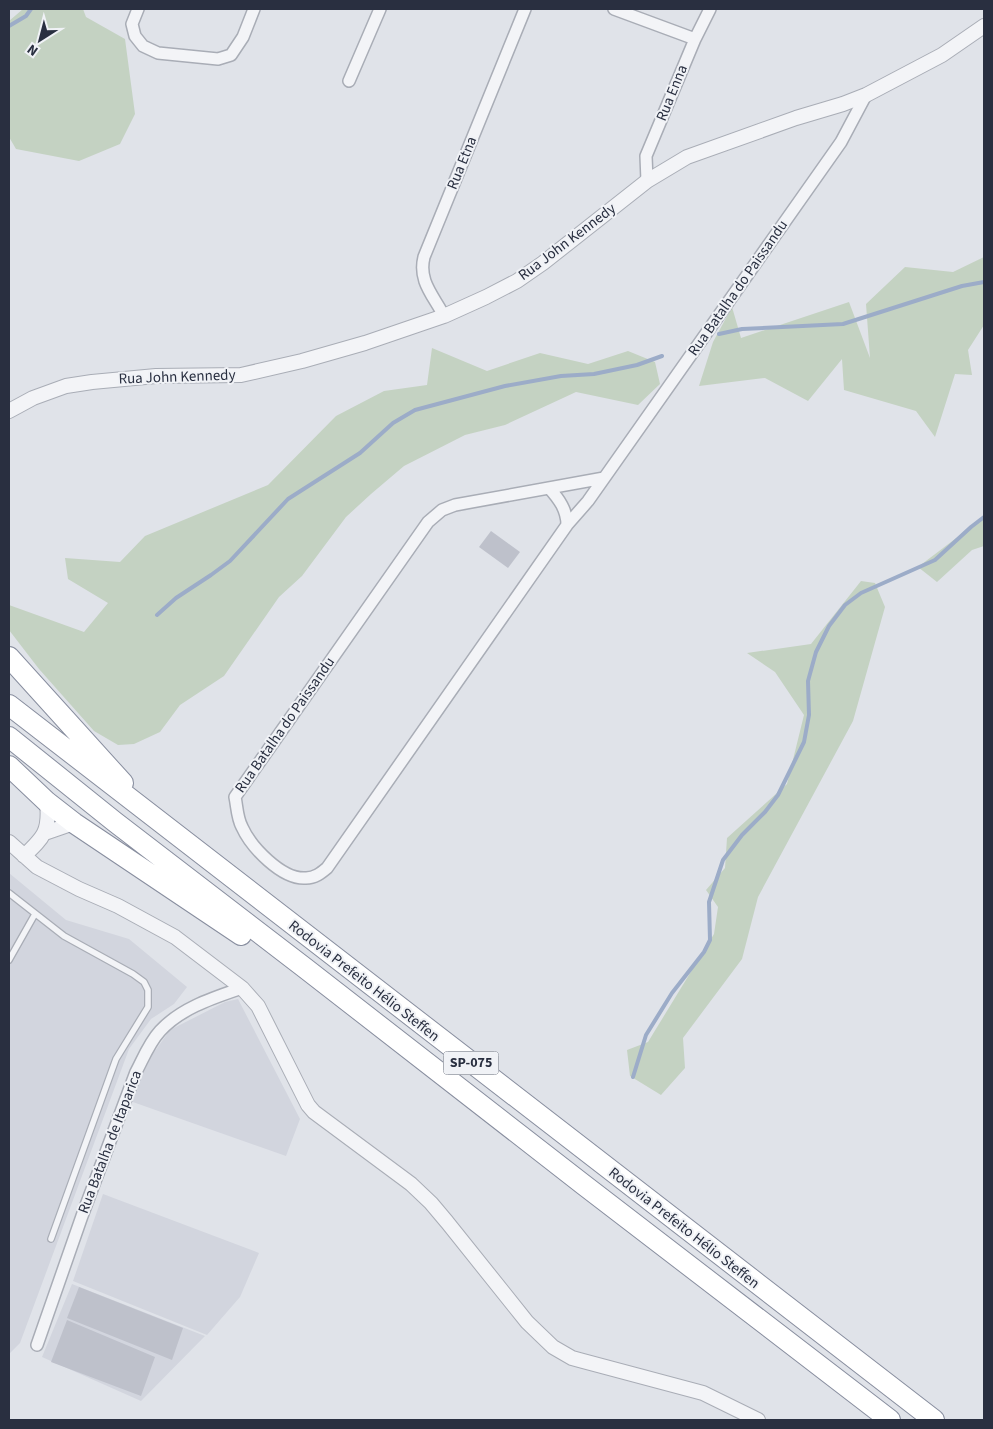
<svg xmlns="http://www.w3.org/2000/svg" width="993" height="1429" viewBox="0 0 993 1429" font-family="'Source Sans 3',sans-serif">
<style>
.built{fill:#d2d5de}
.green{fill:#c4d2c2}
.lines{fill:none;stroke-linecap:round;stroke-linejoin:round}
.stream{stroke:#9cacc8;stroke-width:4}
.building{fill:#bec1cb}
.service-casing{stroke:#a9adb6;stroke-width:8}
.minor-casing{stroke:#a9adb6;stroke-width:14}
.tertiary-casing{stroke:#a9adb6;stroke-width:16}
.motorway-casing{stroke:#888e9f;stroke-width:22}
.service{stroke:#f3f4f7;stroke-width:5.5}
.minor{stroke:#f3f4f7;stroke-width:11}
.tertiary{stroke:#f3f4f7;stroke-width:14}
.motorway{stroke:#fff;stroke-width:20}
.labels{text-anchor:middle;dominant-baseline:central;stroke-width:4;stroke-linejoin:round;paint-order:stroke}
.shield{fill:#f0f2f6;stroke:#656a77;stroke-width:1}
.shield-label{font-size:14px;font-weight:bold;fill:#292f40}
.street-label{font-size:15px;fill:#292f40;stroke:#f0f2f6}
</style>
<rect width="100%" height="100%" fill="#e0e3e9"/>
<path class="built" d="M9 873 66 920 129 939 187 987 174 1004 151 1019 129 1049 20 1343 9 1354Z
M238 999 300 1119 286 1156 130 1101 152 1055 170 1030 225 1002Z
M103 1194 259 1253 240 1297 207 1335 73 1281Z
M72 1284 205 1336 141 1401 42 1357Z"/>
<path class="green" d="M23 9H83L86 17 125 39 135 114 120 144 79 161 16 149 9 137V21Z
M984 257V325L968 350 972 375 955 374 935 437 916 411 844 390 842 359 808 401 765 378 699 386 713 342 732 307 741 338 849 302 870 358 866 304 905 267 953 272Z
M432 348 487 371 540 353 588 364 628 351 655 362 660 384 638 405 576 392 505 425 465 435 404 466 371 494 346 517 302 576 279 597 224 676 180 705 160 732 134 744 118 745 94 731 39 669 9 630V605L84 632 108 603 68 579 65 558 120 562 145 536 268 485 336 416 384 391 427 385Z
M984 517V546L972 550 937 582 918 567Z
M861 581 875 583 885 607 853 721 758 897 742 959 683 1038 685 1068 661 1095 630 1076 627 1050 648 1042 714 934 718 907 706 890 725 868 727 838 787 784 804 715 775 672 747 653 811 644Z"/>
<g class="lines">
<path class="stream" d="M9 26 26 16 31 9
M719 334 742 329 843 324 962 286 984 282
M157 615 176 598 211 575 230 561 288 499 360 453 393 423 415 410 505 386 561 376 594 374 637 365 662 356
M633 1077 646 1035 672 993 704 952 710 940 709 902 723 860 742 835 765 812 778 795 804 742 809 715 808 681 816 652 829 626 845 605 861 593 935 560 971 527 984 517"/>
</g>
<path class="building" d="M491 531 520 552 508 568 479 547Z
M79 1287 183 1328 172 1360 67 1318Z
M67 1320 155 1357 141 1396 51 1362Z"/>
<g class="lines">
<g class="service-casing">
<path id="service" d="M9 893 64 936 133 974 144 982 148 990V1007L116 1059 51 1239
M9 960 35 914"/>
</g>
<g class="minor-casing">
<path id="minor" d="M138 9 132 24 135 36 143 46 158 53 218 59 231 55 243 37 254 9
M614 9 695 39
M349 81 380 9
M647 181 646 156 695 39 710 9
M444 316C433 295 418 281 424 257L525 9
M604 478 455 505 442 510 428 522 235 797C237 806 237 818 242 827 251 847 282 880 306 878 315 878 321 873 327 868L567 525 588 501 841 142 866 95
M549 488C559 499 567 510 567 525
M37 1345 82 1216 136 1072C143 1059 149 1043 160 1031 181 1008 213 998 242 988"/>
</g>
<g class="tertiary-casing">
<path id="tertiary" d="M9 411 33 398 66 386 92 382 156 376 241 375 302 361 365 343 444 316 486 297 517 281 543 263 647 181 687 157 796 118 843 104 866 95 942 55 984 26
M45 833 74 823
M9 842 37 867 79 889 118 906 175 937 242 988 258 1006 308 1105 314 1112 411 1184 431 1203 447 1222 527 1322 553 1347 572 1358 583 1361 703 1393 758 1420
M24 856C44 837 50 831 47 802"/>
</g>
<g class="motorway-casing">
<path id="motorway" d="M9 657 123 783
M9 705 934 1420
M9 737 115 822 305 968 584 1185 890 1420
M9 766 47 802 74 823 241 935"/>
</g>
<use href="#service" class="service"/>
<use href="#minor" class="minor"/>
<use href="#tertiary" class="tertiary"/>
<use href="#motorway" class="motorway"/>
</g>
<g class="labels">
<rect class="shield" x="443.5" y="1051.5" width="55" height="23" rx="4"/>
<g class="shield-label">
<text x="471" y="1063">SP-075</text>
</g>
<g class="street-label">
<text transform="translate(672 93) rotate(-68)">Rua Enna</text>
<text transform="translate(462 163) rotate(-68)">Rua Etna</text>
<text transform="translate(567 242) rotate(-37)">Rua John Kennedy</text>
<text transform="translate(738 288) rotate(-55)">Rua Batalha do Paissandu</text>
<text transform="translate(177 377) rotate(-2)">Rua John Kennedy</text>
<text transform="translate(285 725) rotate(-55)">Rua Batalha do Paissandu</text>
<text transform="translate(364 981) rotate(38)">Rodovia Prefeito Hélio Steffen</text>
<text transform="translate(110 1142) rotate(-69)">Rua Batalha de Itaparica</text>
<text transform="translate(684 1228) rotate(38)">Rodovia Prefeito Hélio Steffen</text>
</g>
</g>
<rect width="993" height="1429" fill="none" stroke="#292f40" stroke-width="20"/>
<g transform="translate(40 40) rotate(216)" stroke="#f0f2f6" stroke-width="4" paint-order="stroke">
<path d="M0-4L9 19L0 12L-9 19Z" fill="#292f40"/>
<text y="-8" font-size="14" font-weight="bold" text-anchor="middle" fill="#292f40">N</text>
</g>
</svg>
